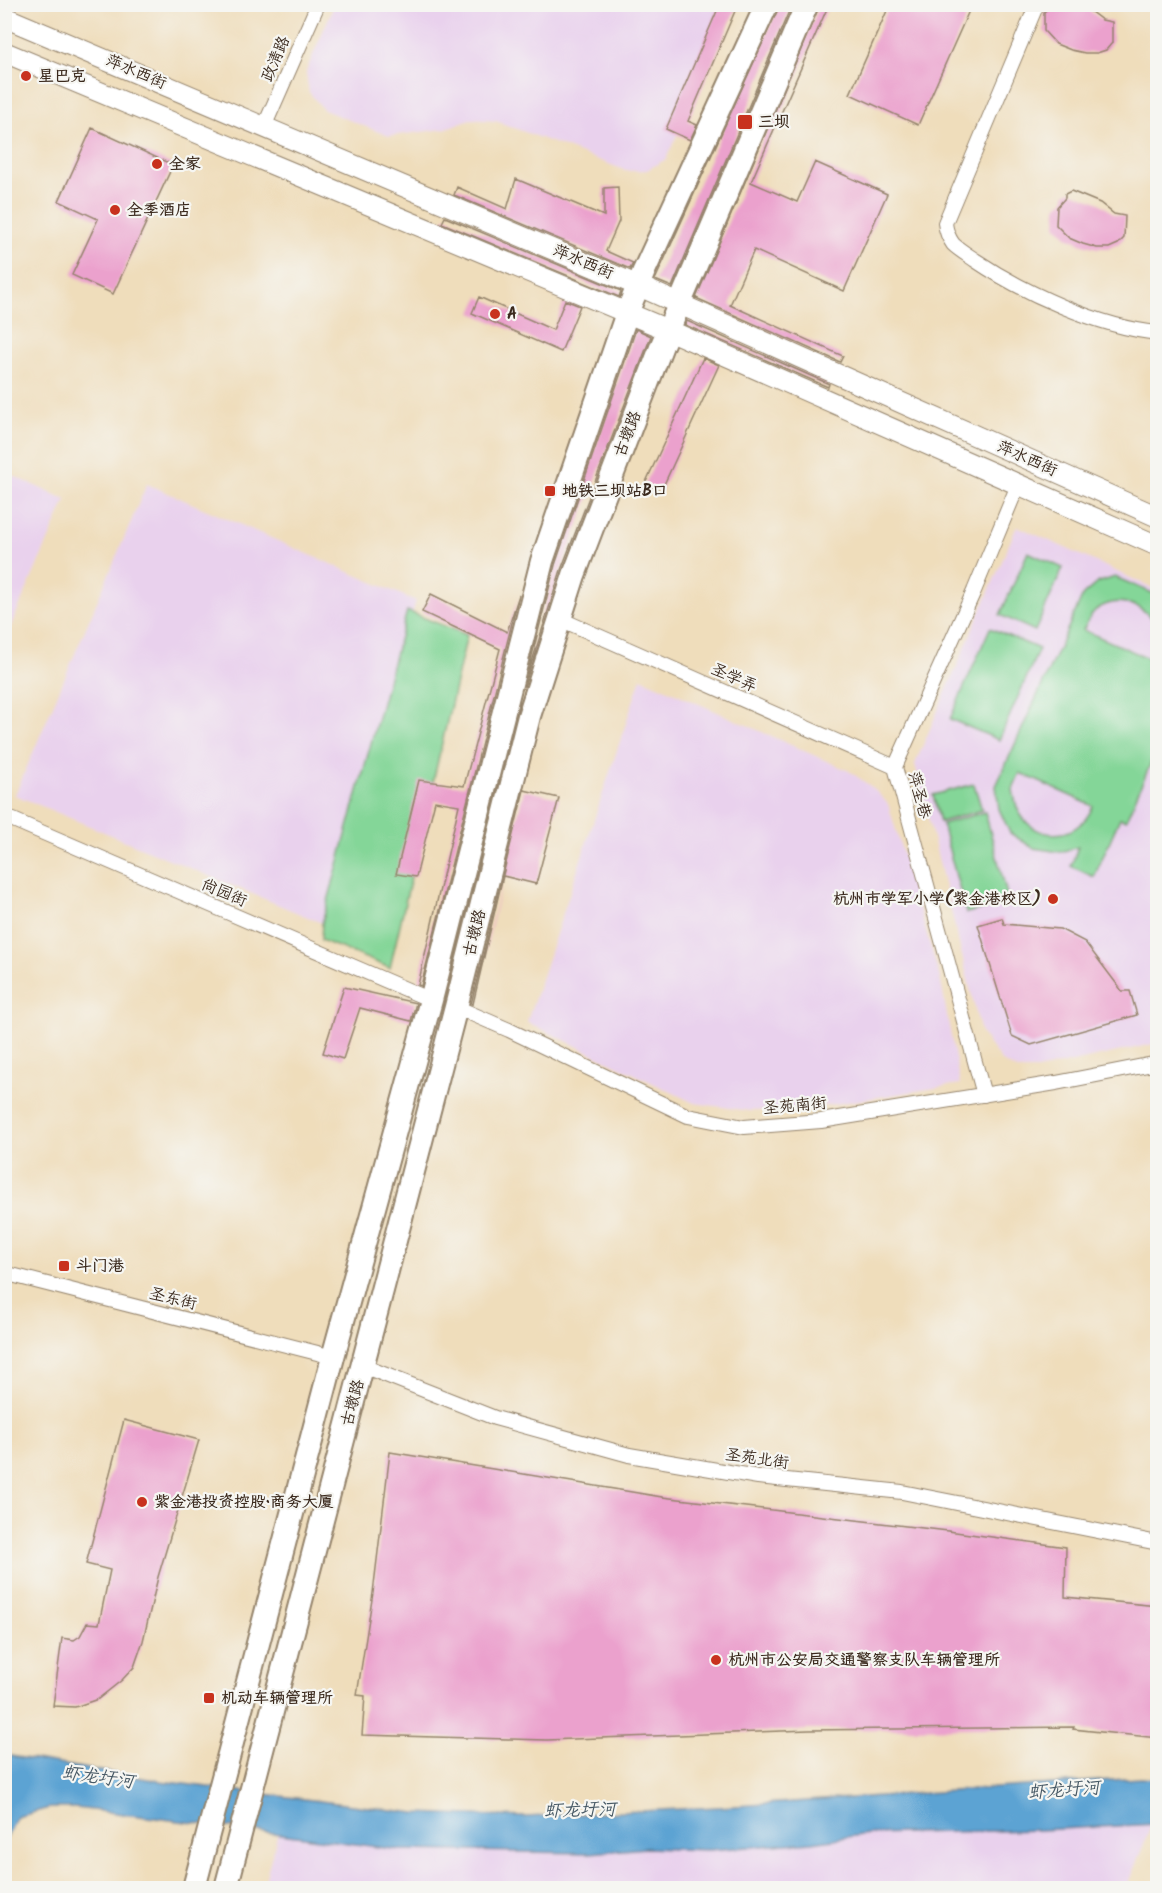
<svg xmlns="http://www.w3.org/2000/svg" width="1162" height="1893" viewBox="0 0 1162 1893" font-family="Kalam,'LXGW WenKai TC',sans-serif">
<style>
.built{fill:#e9d1ed}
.green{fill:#84d698;stroke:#60805b;stroke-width:1.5;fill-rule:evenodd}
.water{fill:#5ca3d3;stroke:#4c6678;stroke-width:1.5}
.building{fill:#eba1cd}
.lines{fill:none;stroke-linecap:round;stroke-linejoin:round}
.minor-casing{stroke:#95846c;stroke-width:16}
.secondary-casing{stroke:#95846c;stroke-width:22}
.primary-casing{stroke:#95846c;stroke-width:26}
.minor{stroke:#fff;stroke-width:14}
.secondary{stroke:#fff;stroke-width:20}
.primary{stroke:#fff;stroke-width:22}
.poi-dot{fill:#c8321e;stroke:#f6f6f2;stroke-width:2}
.labels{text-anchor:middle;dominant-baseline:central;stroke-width:4.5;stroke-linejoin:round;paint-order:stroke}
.street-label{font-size:16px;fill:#3b2a1e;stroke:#f6f6f2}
.poi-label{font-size:16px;font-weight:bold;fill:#3b2a1e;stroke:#f6f6f2;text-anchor:start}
.water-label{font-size:18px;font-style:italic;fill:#485a66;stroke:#f6f6f2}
</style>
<rect width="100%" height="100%" fill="#f6f6f2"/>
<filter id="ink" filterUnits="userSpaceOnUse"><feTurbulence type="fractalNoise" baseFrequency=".0167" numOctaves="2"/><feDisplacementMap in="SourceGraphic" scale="12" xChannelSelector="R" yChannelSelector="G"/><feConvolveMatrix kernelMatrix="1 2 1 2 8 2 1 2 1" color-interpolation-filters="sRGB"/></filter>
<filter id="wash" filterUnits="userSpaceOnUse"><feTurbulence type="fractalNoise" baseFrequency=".008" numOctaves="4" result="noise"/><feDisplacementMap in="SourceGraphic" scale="24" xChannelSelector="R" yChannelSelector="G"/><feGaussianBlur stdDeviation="1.35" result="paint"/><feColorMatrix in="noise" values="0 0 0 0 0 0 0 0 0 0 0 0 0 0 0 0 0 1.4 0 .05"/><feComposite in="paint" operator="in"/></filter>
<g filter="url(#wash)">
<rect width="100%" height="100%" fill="#efddbb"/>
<path class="built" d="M334 5H736L666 159 647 170 627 171 496 121 470 119 444 129 389 136 324 110 309 92 306 72Z
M5 472 66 500 5 639Z
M147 484 416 601 322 923 15 795Z
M1017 526 1157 590V1043L1037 1070H1017L1002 1062 981 1033 915 764Z
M641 678 849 771 873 788 888 804 940 978 960 1084 804 1109 750 1111 694 1103 527 1022Z
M1156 1814 1126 1888H263L281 1821Z"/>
<path class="green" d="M1028 552 1063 568 1035 631 1000 615Z
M1115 577 1157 595V627C1146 605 1118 594 1096 610 1090 614 1087 624 1083 630L1157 662V749L1126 820 1120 818 1094 877 1071 866 1078 847 1060 852 1033 848 1010 833 999 809 996 786 1083 595 1097 583ZM1020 773 1093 806C1077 846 1024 842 1015 800 1015 798 1013 791 1013 790 1014 785 1018 777 1020 773Z
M407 611 467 635 390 968 321 940 322 923Z
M990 628 1039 649 999 740 950 719Z
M974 784 982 810 940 822 933 795Z
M985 812 1009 902 966 913 942 824Z"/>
<path class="water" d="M5 1755 160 1781 416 1813 526 1817 736 1806 1140 1778 1157 1779V1824L1039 1830 868 1834 812 1842 709 1850 645 1848 590 1853 400 1850 289 1835 76 1808H49L17 1817 5 1841Z"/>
<g id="blocks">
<path class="building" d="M720 4H738L688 121 697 125 690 140 666 129Z
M780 4H792L672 287 655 280Z
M820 4H829L751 182 797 202 815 162 887 194 844 291 754 250 730 305 843 356 840 362 696 298Z
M890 4H972L918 125 850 94Z
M1053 4H1077L1087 9 1102 20 1112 22V43L1106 50 1097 53H1085L1071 50 1056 44 1044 31V12Z
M92 128 173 165 113 294 72 275 98 219 59 201Z
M516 179 604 216V188L618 187 619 221 606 251 633 263 630 269 454 195 457 187 507 209Z
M1071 191 1100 203 1114 214 1125 216 1124 238 1118 244 1109 248H1097L1083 244 1069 238 1056 225 1057 207 1065 198V194Z
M445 217 621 291 619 297 442 223Z
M479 297 553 330 565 300 580 306 561 352 472 313Z
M687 321 829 384 828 387 685 325Z
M636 329 651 336 561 570 524 687 555 565Z
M703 358 719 365 661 491 645 484Z
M431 594 507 632 519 595 421 986 418 985 459 805 435 801 416 877 396 874 419 780 464 786 500 649 422 612Z
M524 790 559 798 536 884 503 876 473 1004H471Z
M1002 918 1004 924 1060 929 1085 942 1122 991H1130L1137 1015 1031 1045 1012 1036 978 925Z
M344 987 416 1003 411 1021 360 1008 343 1059 323 1053Z
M124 1420 199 1440 158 1577 143 1641 134 1667 122 1680 98 1699 75 1707 53 1706 62 1638 74 1640 80 1636 87 1623 99 1624 110 1570 86 1564Z
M390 1452 662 1497 948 1531 1066 1547 1065 1597 1158 1606V1738L1073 1729 1074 1727 809 1730 547 1740 362 1735 365 1696 357 1695 373 1593Z"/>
</g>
</g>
<g filter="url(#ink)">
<use href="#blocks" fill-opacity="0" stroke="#95846c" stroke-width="1.5"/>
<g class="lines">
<g class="minor-casing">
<path id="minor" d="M1037 4 945 223C946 231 948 237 953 244 959 250 968 255 975 260 1024 293 1099 327 1158 333
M264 127 318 4
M560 619 895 767
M4 816 431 1000
M456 1007 509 1030 688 1116 744 1127 821 1121 1056 1083 1158 1063
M984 1095 895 767 974 591 1018 485
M4 1273 333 1357
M363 1366 495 1418 629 1455 758 1477 902 1492 1158 1543"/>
</g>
<g class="secondary-casing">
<path id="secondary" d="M4 17 639 286 1158 517
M4 52 668 330 1158 546"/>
</g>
<g class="primary-casing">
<path id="primary" d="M194 1888 333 1357 431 1000 542 561 627 313 644 271 767 4
M226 1888 456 1007 529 716 574 575 662 345 807 4"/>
</g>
<use href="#minor" class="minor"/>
<use href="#secondary" class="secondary"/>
<use href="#primary" class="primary"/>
</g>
</g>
<g class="poi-dot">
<circle cx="26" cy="76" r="6"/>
<rect x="737" y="114" width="16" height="16" rx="3"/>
<circle cx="157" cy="164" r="6"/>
<circle cx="115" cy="210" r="6"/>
<circle cx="495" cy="314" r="6"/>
<rect x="544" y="485" width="12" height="12" rx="3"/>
<circle cx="1053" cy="899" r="6"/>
<rect x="58" y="1260" width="12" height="12" rx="3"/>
<circle cx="142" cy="1502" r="6"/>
<circle cx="716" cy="1660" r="6"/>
<rect x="203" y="1692" width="12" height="12" rx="3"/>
</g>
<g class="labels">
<g class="street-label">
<text transform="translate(276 59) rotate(-67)">政清路</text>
<text transform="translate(136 72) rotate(23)">萍水西街</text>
<text transform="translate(583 262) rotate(23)">萍水西街</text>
<text transform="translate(628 434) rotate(-69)">古墩路</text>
<text transform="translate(1027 459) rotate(24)">萍水西街</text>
<text transform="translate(734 678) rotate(24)">圣学弄</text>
<text transform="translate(919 795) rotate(75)">萍圣巷</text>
<text transform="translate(224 893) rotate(23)">尚园街</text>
<text transform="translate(475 933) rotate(-76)">古墩路</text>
<text transform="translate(795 1106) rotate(-5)">圣苑南街</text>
<text transform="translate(173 1299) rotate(14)">圣东街</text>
<text transform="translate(353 1403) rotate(-75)">古墩路</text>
<text transform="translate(757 1459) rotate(8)">圣苑北街</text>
</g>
<g class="poi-label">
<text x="38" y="76">星巴克</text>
<text x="758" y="122">三坝</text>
<text x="169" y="164">全家</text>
<text x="127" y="210">全季酒店</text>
<text x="507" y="314">A</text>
<text x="562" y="491">地铁三坝站B口</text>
<text x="1041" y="899" text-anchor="end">杭州市学军小学(紫金港校区)</text>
<text x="76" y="1266">斗门港</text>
<text x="154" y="1502">紫金港投资控股·商务大厦</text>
<text x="728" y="1660">杭州市公安局交通警察支队车辆管理所</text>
<text x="221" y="1698">机动车辆管理所</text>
</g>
<g class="water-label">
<text transform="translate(98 1778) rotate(8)">虾龙圩河</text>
<text transform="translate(1064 1791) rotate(-4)">虾龙圩河</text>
<text transform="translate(580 1811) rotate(-1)">虾龙圩河</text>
</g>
</g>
<rect width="1162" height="1893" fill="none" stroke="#f6f6f2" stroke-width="24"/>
</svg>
